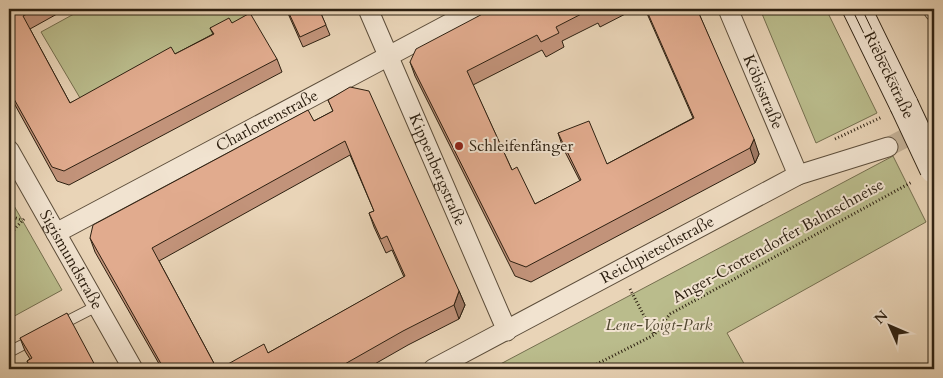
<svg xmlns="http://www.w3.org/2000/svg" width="943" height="378" viewBox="0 0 943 378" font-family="Cardo,serif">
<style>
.green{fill:#babc8c;stroke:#746e4e}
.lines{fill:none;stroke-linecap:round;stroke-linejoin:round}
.street-tunnel{stroke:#c3b096;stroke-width:19;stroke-dasharray:19 9;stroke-linecap:butt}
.lane-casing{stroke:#5c4d3a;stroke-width:12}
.street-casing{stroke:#5c4d3a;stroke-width:21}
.secondary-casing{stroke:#2d2011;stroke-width:30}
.path{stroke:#2d2011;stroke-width:3;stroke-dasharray:1 2.5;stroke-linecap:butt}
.lane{stroke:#f1e3d0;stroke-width:10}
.street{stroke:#f1e3d0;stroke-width:19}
.secondary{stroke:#f1e3d0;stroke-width:28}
.tram{stroke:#2d2011;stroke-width:1}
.secondary-bridge-casing{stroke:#2d2011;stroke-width:30;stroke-linecap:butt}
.secondary-bridge{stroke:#f1e3d0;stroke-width:28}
.wall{fill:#c2937a;stroke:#2d2011}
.shaded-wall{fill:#9e7863;stroke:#2d2011}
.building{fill:#e1ab8e;stroke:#2d2011}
.poi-dot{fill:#8f2418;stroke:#f1e3d0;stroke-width:2}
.labels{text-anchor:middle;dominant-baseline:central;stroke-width:4;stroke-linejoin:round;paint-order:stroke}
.street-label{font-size:16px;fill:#2d2011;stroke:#f1e3d0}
.poi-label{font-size:16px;fill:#2d2011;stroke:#f1e3d0;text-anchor:start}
.park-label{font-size:16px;font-style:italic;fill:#504730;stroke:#f1e3d0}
</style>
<rect width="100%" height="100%" fill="#e9d4b7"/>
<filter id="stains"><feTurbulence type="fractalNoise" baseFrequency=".004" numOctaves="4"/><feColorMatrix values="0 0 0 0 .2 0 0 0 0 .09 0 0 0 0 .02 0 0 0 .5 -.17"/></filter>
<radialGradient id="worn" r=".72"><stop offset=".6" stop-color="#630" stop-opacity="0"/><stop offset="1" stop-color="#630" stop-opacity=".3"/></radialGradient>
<path class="green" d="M83 9H244L248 16 83 103 41 32Z
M760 9H826L877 113 816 143Z
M893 156 926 222 727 333 747 369H491Z
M9 197 62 290 9 319Z"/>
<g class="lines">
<path class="street-tunnel" d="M888 147 934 123"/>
<g class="lane-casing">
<path id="lane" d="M60 325 97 306
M9 352 34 339"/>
</g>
<g class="street-casing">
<g id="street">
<path id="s1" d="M368 9 507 331"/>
<path id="s2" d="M728 9 798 175"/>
<path d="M933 9 934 11"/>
<path id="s3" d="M9 150 133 369"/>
<path id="s4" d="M56 233 477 9"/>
<path id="s5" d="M433 369 798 175 888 147"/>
</g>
</g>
<g class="secondary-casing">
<path id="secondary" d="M857 9 904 105"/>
</g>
<path class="path" d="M835 139 882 117
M9 216 22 220
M9 235 24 219
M630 289 654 335
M587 369 654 335 670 314 912 182"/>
<use href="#lane" class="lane"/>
<use href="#street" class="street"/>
<use href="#secondary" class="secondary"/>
<path class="tram" d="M852 9 934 179
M862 9 934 159"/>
<g class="secondary-bridge-casing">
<path id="secondary-bridge" d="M904 105 934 169"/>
</g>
<use href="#secondary-bridge" class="secondary-bridge"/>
</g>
<path class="wall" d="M9 9H66L30 29 70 103 175 54 213 34 210 28 232 23 277 59 282 72 69 185 57 181 9 94Z
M286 9H319L330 35 303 47Z
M389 9H398L391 13Z
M492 9H635L600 27 598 23 562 41 564 47 546 57 542 50 473 85 512 170 535 204 580 181 563 148 558 133 607 164 693 118 645 9H697L759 154 755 163 531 282 515 276 415 76 410 62Z
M328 100 459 291 465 305 459 319 408 345 366 369H219L268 353 404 277 392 250 386 253 374 227 369 213 374 211 350 155 159 261 217 369H162L95 252 90 238 333 111Z
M20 338 97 369H30L27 361 30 359 25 351Z"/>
<path class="shaded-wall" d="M754 139 759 154 755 163 750 148Z
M459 291 465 305 459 319 454 305Z"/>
<path class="building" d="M9 9H36L23 16 70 103 171 47 175 54 214 34 210 28 229 18 232 23 250 13 277 59 64 171 52 167 9 90Z
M287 9H319L326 25 300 37Z
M492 9H591L556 27 559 33 541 42 537 35 467 71 512 170 517 167 535 204 581 180 558 133 589 121 607 164 694 118 646 9H697L754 139 750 148 526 267 510 261 410 62 416 49Z
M593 9H602L595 13Z
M350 87 369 91 459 291 454 305 403 331 336 369H219L264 344 268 353 405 276 387 236 381 239 369 213 374 211 345 141 152 248 217 369H164L90 238 93 225 308 110 314 121 333 111 328 100Z
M67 313 97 369H32L27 361 32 358 20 338Z"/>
<circle class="poi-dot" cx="459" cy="146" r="5"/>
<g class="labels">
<g class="street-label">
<text transform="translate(889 75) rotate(64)">Riebeckstraße</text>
<text stroke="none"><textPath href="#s2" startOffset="90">Köbisstraße</textPath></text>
<text stroke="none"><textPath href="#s4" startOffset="239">Charlottenstraße</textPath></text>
<text stroke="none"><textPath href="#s1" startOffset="175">Kippenbergstraße</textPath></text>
<text transform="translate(778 241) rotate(-29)">Anger-Crottendorfer Bahnschneise</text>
<text stroke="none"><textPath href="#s5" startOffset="254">Reichpietschstraße</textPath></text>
<text stroke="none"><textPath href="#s3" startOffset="126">Sigismundstraße</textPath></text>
</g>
<g class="poi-label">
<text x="469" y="146">Schleifenfänger</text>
</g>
<g class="park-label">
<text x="659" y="325">Lene-Voigt-Park</text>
</g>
</g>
<rect width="943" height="378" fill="none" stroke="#e9d4b7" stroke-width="30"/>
<rect x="10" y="10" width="923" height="358" fill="none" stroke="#2d2011" stroke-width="2.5"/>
<rect x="15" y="15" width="913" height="348" fill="none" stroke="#2d2011"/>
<g transform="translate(890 326) rotate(315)" stroke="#f1e3d0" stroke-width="4" paint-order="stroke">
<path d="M0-4L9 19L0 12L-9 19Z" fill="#2d2011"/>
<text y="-8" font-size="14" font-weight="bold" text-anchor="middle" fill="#2d2011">N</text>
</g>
<rect width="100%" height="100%" filter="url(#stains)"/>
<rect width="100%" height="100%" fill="url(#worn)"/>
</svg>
